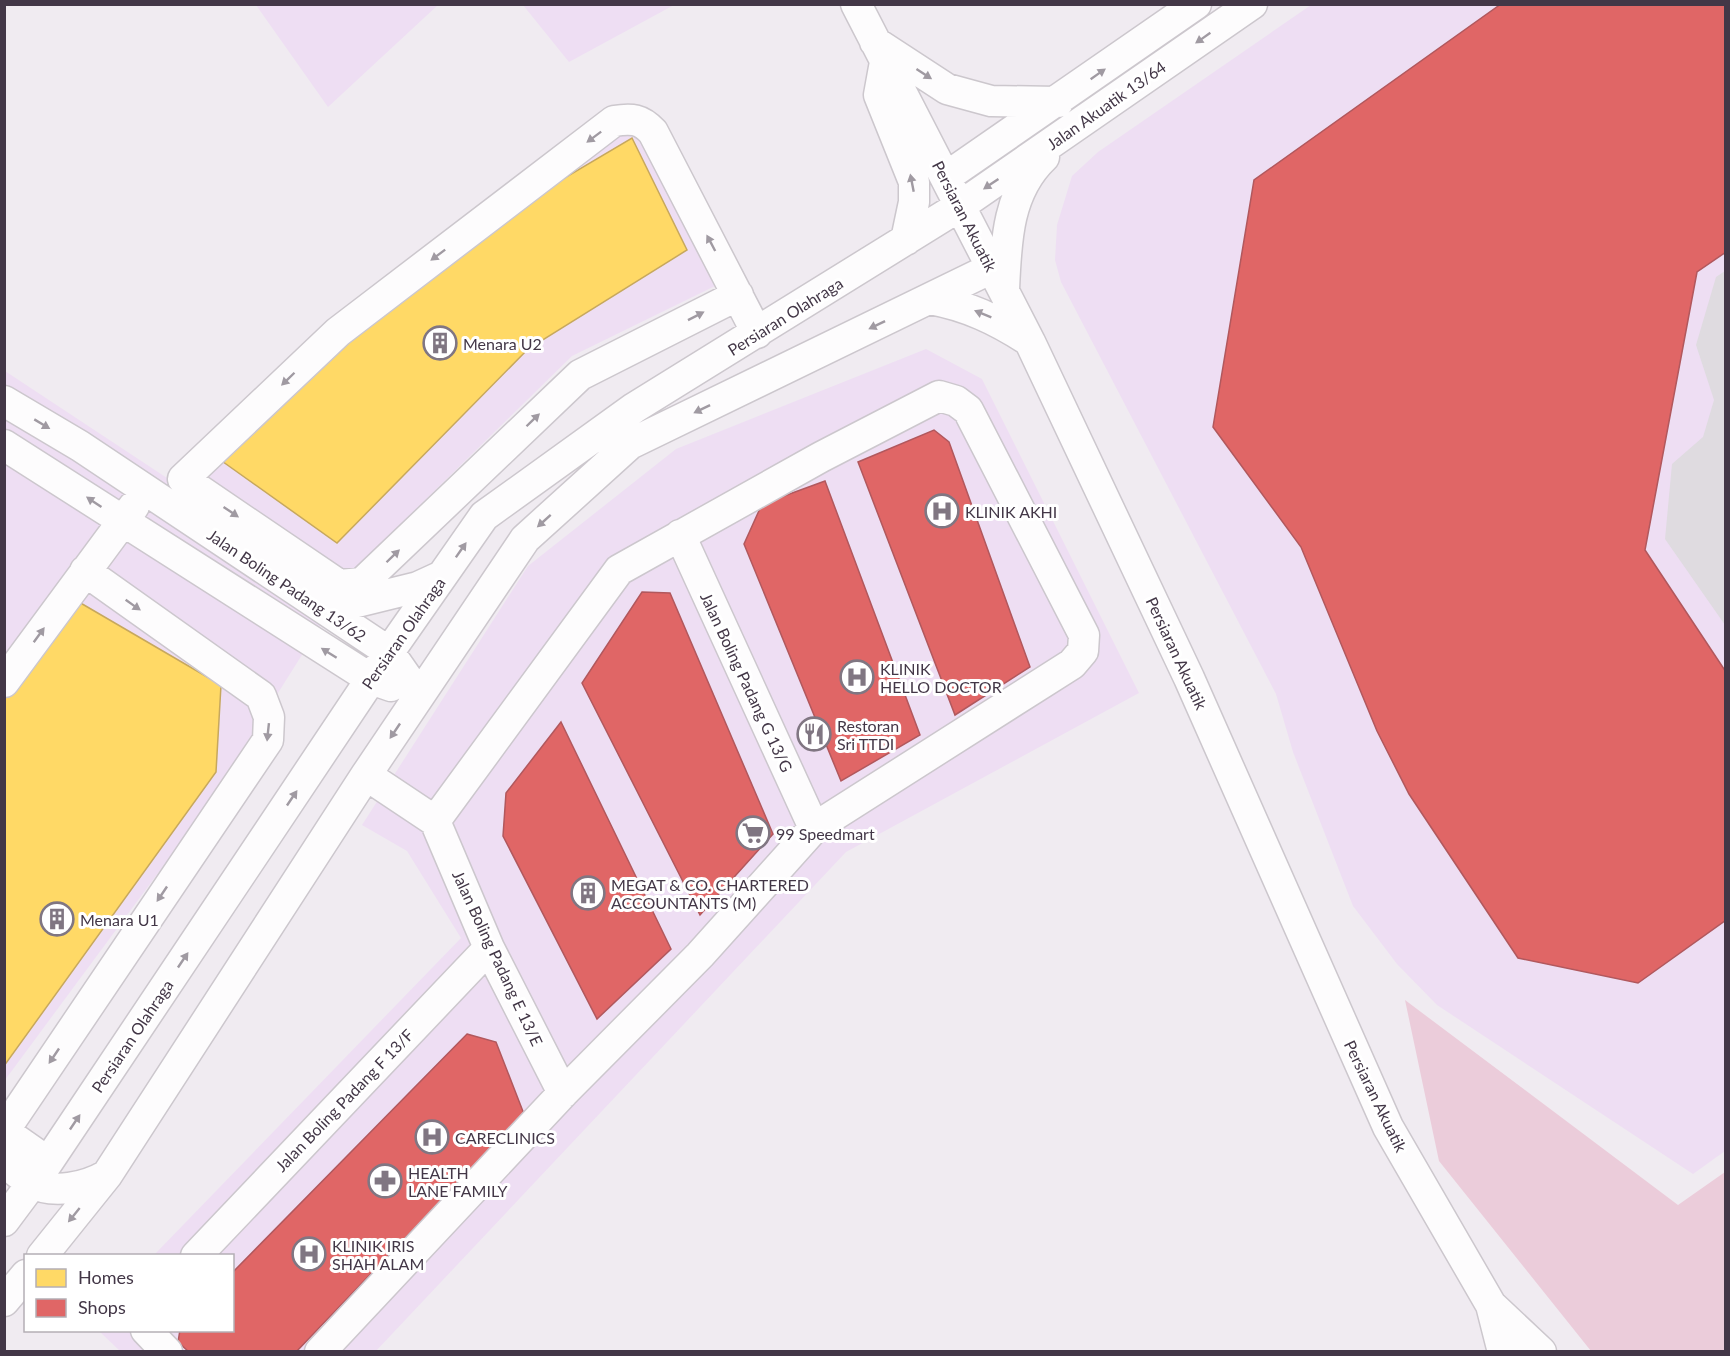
<svg xmlns="http://www.w3.org/2000/svg" width="1730" height="1356" viewBox="0 0 1730 1356" font-family="Lato,sans-serif">
<style>
.commercial{fill:#eedef3}
.green{fill:#ebccda}
.parking{fill:#dfdbe0}
.homes{fill:#ffd966;stroke:#c7a85d;stroke-width:1.5}
.shops{fill:#e06666;stroke:#b1585d;stroke-width:1.5}
.lines{fill:none;stroke-linecap:round;stroke-linejoin:round}
.minor-casing{stroke:#ccc7cd;stroke-width:33}
.minor{stroke:#fdfcfd;stroke-width:30}
.oneway{fill:#a09aa2}
.labels{text-anchor:middle;dominant-baseline:central;stroke-width:6;stroke-linejoin:round;paint-order:stroke}
.street-label{font-size:16px;fill:#433747;stroke:#fff}
.poi-label{font-size:16px;fill:#433747;stroke:#fff;text-anchor:start}
</style>
<rect width="100%" height="100%" fill="#f0ebf1"/>
<path class="commercial" d="M256 5H438L328 107Z
M523 5H674L569 62Z
M1311 5H1725V1151L1693 1174 1437 1005 1397 964 1353 906 1293 752 1276 694 1061 282 1055 260 1057 225 1072 176 1098 152Z
M622 104 717 285 572 356 358 566 201 815 5 1080V371L167 478 352 305Z
M926 349 982 379 1139 693 846 852 376 1351H120L99 1331 232 1330V1256L154 1255 461 938 407 851 362 825 528 566 676 449Z"/>
<path class="green" d="M1405 1000 1678 1205 1725 1172V1351H1591L1439 1161Z"/>
<path class="parking" d="M1725 271V625L1665 539 1672 464 1703 437 1714 400 1696 345 1716 277Z"/>
<path class="homes" d="M632 138 687 250 528 349 337 543 219 459 348 337 539 193Z
M72 598 221 685 216 772 4 1066V693Z"/>
<path class="shops" d="M1501 4H1726V252L1697 272 1645 550 1726 672V920L1638 983 1518 958 1409 794 1377 731 1301 547 1213 427 1254 180Z
M934 430 949 442 1030 667 955 715 858 462Z
M825 481 920 735 841 781 744 544 762 504Z
M642 592 670 593 773 834 700 915 582 683Z
M561 722 671 949 597 1019 503 836 506 793Z
M467 1034 496 1042 524 1114 296 1352H189L178 1342 180 1330H232V1273Z"/>
<g class="lines">
<g class="minor-casing">
<path id="minor" d="M856 4 1030 342 1189 678 1388 1127 1491 1305 1503 1352
M875 42 947 89 991 101 1058 102
M885 62 879 95 914 182V202L906 240
M946 177 1196 4
M1004 290C1006 243 1007 192 1044 157
M738 295 580 375 362 583 339 585 183 479 338 332 614 121C632 118 641 119 653 132L757 333
M930 299C968 306 997 320 1028 340
M4 401 80 446 389 652 419 695
M4 445 371 679 391 686
M680 535 814 828
M337 607 418 587 442 576
M4 682 134 506
M366 775 435 821
M435 821 489 948 563 1093
M4 1162C13 1168 21 1177 31 1182 53 1195 86 1187 107 1175
M48 1162 8 1134V1125L268 740 269 717 261 696 85 571
M4 1221 48 1162 389 652 484 516 634 408 960 206 1252 4
M42 1256 107 1175 366 775 525 539 630 444 992 268
M196 1256 489 948
M4 1301 26 1275
M1491 1305 1541 1352
M146 1330 167 1352
M320 1352 563 1093 700 955 814 828 1072 664 1083 651 1084 635 968 410 956 401 939 396 821 457 619 570 435 821"/>
</g>
<use href="#minor" class="minor"/>
</g>
<defs><path id="oneway-solid" d="M-6-.8H1V-3.2L6.5 0L1 3.2V.8H-6Z" transform="scale(1.5)"/></defs>
<g class="oneway">
<use href="#oneway-solid" transform="translate(1203 38) rotate(145)"/>
<use href="#oneway-solid" transform="translate(924 74) rotate(33)"/>
<use href="#oneway-solid" transform="translate(1098 74) rotate(-35)"/>
<use href="#oneway-solid" transform="translate(594 137) rotate(143)"/>
<use href="#oneway-solid" transform="translate(912 183) rotate(-101)"/>
<use href="#oneway-solid" transform="translate(991 184) rotate(146)"/>
<use href="#oneway-solid" transform="translate(711 243) rotate(-118)"/>
<use href="#oneway-solid" transform="translate(438 255) rotate(143)"/>
<use href="#oneway-solid" transform="translate(983 314) rotate(-158)"/>
<use href="#oneway-solid" transform="translate(696 316) rotate(-27)"/>
<use href="#oneway-solid" transform="translate(877 325) rotate(154)"/>
<use href="#oneway-solid" transform="translate(288 379) rotate(136)"/>
<use href="#oneway-solid" transform="translate(702 409) rotate(154)"/>
<use href="#oneway-solid" transform="translate(533 420) rotate(-44)"/>
<use href="#oneway-solid" transform="translate(42 424) rotate(31)"/>
<use href="#oneway-solid" transform="translate(94 502) rotate(-146)"/>
<use href="#oneway-solid" transform="translate(231 512) rotate(34)"/>
<use href="#oneway-solid" transform="translate(544 521) rotate(138)"/>
<use href="#oneway-solid" transform="translate(461 550) rotate(-55)"/>
<use href="#oneway-solid" transform="translate(393 556) rotate(-44)"/>
<use href="#oneway-solid" transform="translate(133 605) rotate(35)"/>
<use href="#oneway-solid" transform="translate(39 635) rotate(-54)"/>
<use href="#oneway-solid" transform="translate(329 653) rotate(-148)"/>
<use href="#oneway-solid" transform="translate(395 731) rotate(124)"/>
<use href="#oneway-solid" transform="translate(268 732) rotate(96)"/>
<use href="#oneway-solid" transform="translate(292 798) rotate(-56)"/>
<use href="#oneway-solid" transform="translate(162 894) rotate(124)"/>
<use href="#oneway-solid" transform="translate(183 960) rotate(-56)"/>
<use href="#oneway-solid" transform="translate(54 1056) rotate(124)"/>
<use href="#oneway-solid" transform="translate(75 1122) rotate(-56)"/>
<use href="#oneway-solid" transform="translate(74 1215) rotate(129)"/>
</g>
<defs>
<g id="building-ring" transform="scale(1.725)"><circle r="9.5" fill="#fff" stroke="#807682" stroke-width="1.5"/><path d="M-4-6H4V6H1V3H-1V6H-4ZM-2.5-4.3h1.7v1.8h-1.7ZM.8-4.3h1.7v1.8H.8ZM-2.5-1h1.7V.8h-1.7ZM.8-1h1.7V.8H.8Z" fill="#807682"/></g>
<g id="hospital-ring" transform="scale(1.725)"><circle r="9.5" fill="#fff" stroke="#807682" stroke-width="1.5"/><path d="M-5-5h3v3.5h4V-5h3V5h-3V1.5h-4V5h-3Z" fill="#807682"/></g>
<g id="restaurant-ring" transform="scale(1.725)"><circle r="9.5" fill="#fff" stroke="#807682" stroke-width="1.5"/><path d="M-5-6h1v4h1v-4h1v4h1v-4h1v5L-1.5 .5V6h-2V.5L-5-1ZM5-6V6H3V1.5H1.5Q1.5-4 5-6Z" fill="#807682"/></g>
<g id="supermarket-ring" transform="scale(1.725)"><circle r="9.5" fill="#fff" stroke="#807682" stroke-width="1.5"/><path d="M-6-5.5h2.5l.6 2H6L4.5 2H-2.5L-4.4-4H-6ZM-1.5 3.2a1.3 1.3 0 1 0 .1 0ZM3 3.2a1.3 1.3 0 1 0 .1 0Z" fill="#807682"/></g>
<g id="pharmacy-ring" transform="scale(1.725)"><circle r="9.5" fill="#fff" stroke="#807682" stroke-width="1.5"/><path d="M-2-6h4v4h4v4h-4v4h-4v-4h-4v-4h4Z" fill="#807682"/></g>
</defs>
<g fill-rule="evenodd">
<use href="#building-ring" x="440" y="343"/>
<use href="#hospital-ring" x="942" y="511"/>
<use href="#hospital-ring" x="857" y="677"/>
<use href="#restaurant-ring" x="814" y="734"/>
<use href="#supermarket-ring" x="753" y="833"/>
<use href="#building-ring" x="588" y="893"/>
<use href="#building-ring" x="57" y="919"/>
<use href="#hospital-ring" x="432" y="1137"/>
<use href="#pharmacy-ring" x="385" y="1181"/>
<use href="#hospital-ring" x="309" y="1254"/>
</g>
<g class="labels">
<g class="street-label">
<text transform="translate(1106 105) rotate(-35)">Jalan Akuatik 13/64</text>
<text transform="translate(965 216) rotate(63)">Persiaran Akuatik</text>
<text transform="translate(785 316) rotate(-32)">Persiaran Olahraga</text>
<text transform="translate(287 585) rotate(34)">Jalan Boling Padang 13/62</text>
<text transform="translate(403 633) rotate(-55)">Persiaran Olahraga</text>
<text transform="translate(1177 653) rotate(65)">Persiaran Akuatik</text>
<text transform="translate(747 682) rotate(65)">Jalan Boling Padang G 13/G</text>
<text transform="translate(498 958) rotate(65)">Jalan Boling Padang E 13/E</text>
<text transform="translate(132 1036) rotate(-56)">Persiaran Olahraga</text>
<text transform="translate(1376 1096) rotate(64)">Persiaran Akuatik</text>
<text transform="translate(344 1100) rotate(-46)">Jalan Boling Padang F 13/F</text>
</g>
<g class="poi-label">
<text x="463" y="343">Menara U2</text>
<text x="965" y="511">KLINIK AKHI</text>
<text x="880" y="668">KLINIK<tspan x="880" dy="18">HELLO DOCTOR</tspan></text>
<text x="837" y="725">Restoran<tspan x="837" dy="18">Sri TTDI</tspan></text>
<text x="776" y="833">99 Speedmart</text>
<text x="611" y="884">MEGAT &amp; CO. CHARTERED<tspan x="611" dy="18">ACCOUNTANTS (M)</tspan></text>
<text x="80" y="919">Menara U1</text>
<text x="455" y="1137">CARECLINICS</text>
<text x="408" y="1172">HEALTH<tspan x="408" dy="18">LANE FAMILY</tspan></text>
<text x="332" y="1245">KLINIK IRIS<tspan x="332" dy="18">SHAH ALAM</tspan></text>
</g>
</g>
<rect width="1730" height="1356" fill="none" stroke="#433747" stroke-width="12"/>
<rect x="24" y="1254" width="210" height="78" fill="#ffffff" stroke="#b4afb5" stroke-width="1.5"/>
<rect x="36" y="1269" width="30" height="18" fill="#ffd966" stroke="#b4afb5" stroke-width="1.5"/>
<text x="78" y="1284" font-size="18" fill="#433747">Homes</text>
<rect x="36" y="1299" width="30" height="18" fill="#e06666" stroke="#b4afb5" stroke-width="1.5"/>
<text x="78" y="1314" font-size="18" fill="#433747">Shops</text>
</svg>
